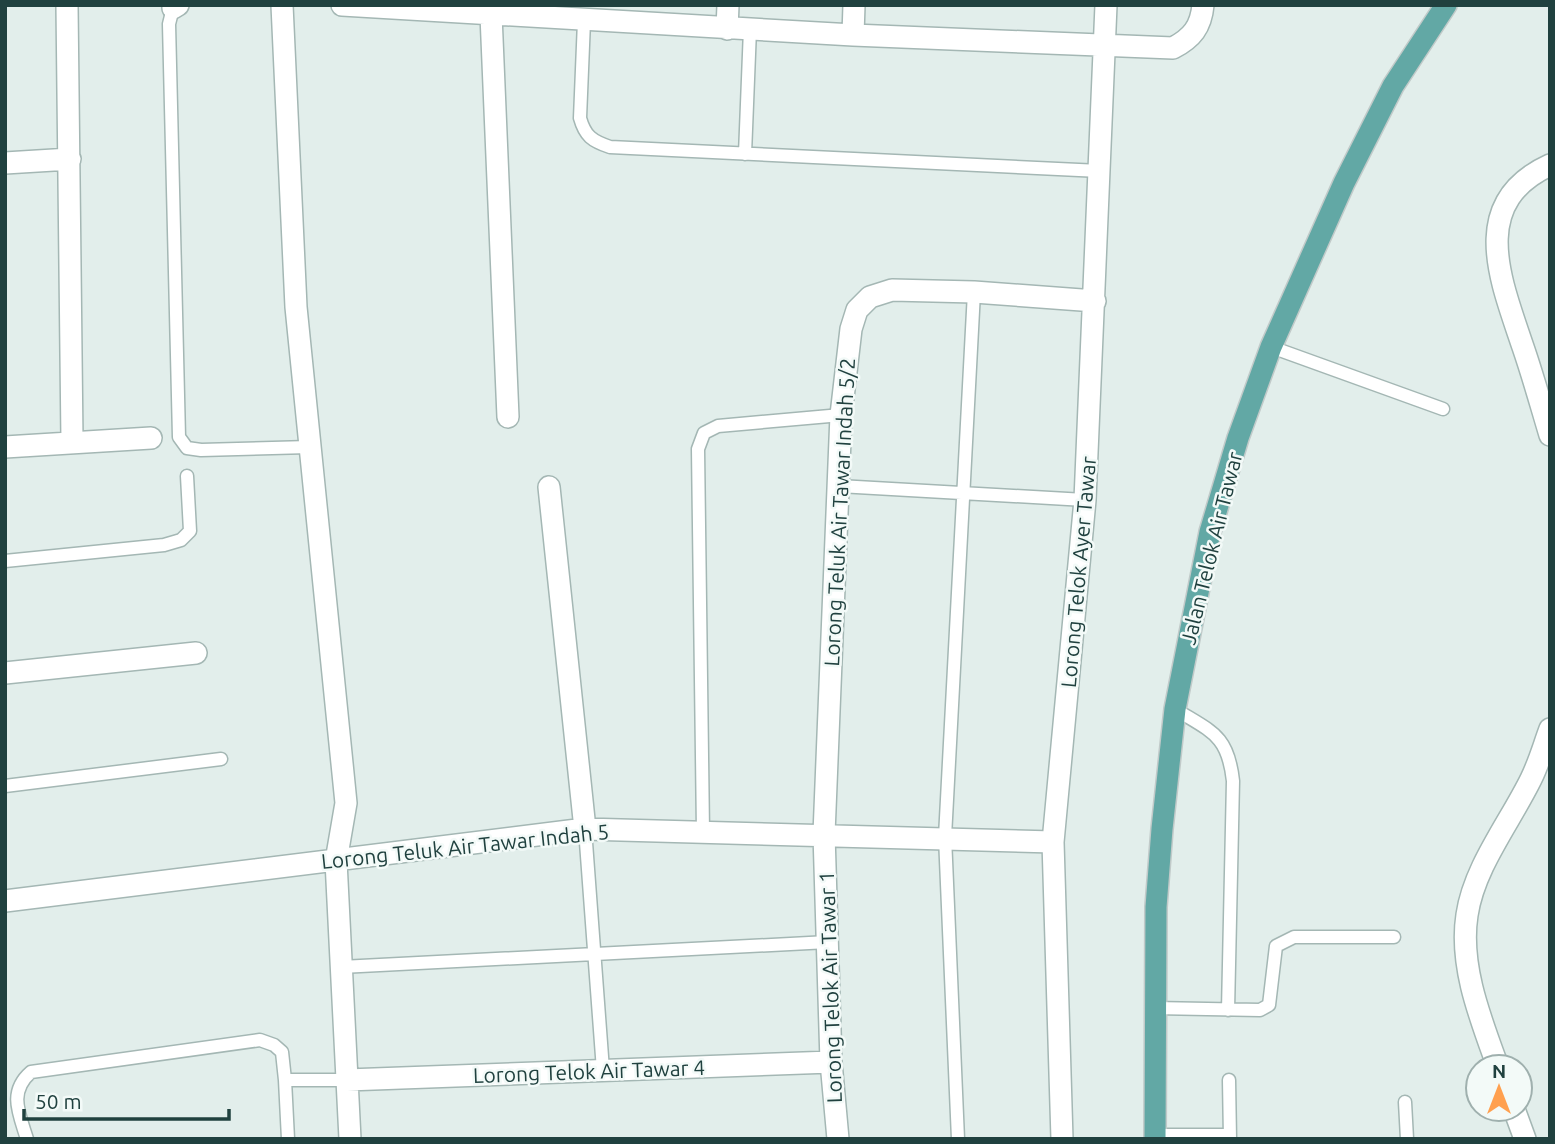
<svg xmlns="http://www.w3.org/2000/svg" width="1555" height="1144" viewBox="0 0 1555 1144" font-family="Ubuntu,sans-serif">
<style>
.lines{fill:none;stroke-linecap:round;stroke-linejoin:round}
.service-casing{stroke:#a4b7b4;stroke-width:15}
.minor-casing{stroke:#a4b7b4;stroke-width:24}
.primary-casing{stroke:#c1cac9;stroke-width:24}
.service{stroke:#fff;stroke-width:12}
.minor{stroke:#fff;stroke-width:21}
.primary{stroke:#62a8a5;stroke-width:21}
.labels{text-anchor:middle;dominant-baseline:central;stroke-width:5;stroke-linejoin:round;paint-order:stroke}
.street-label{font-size:21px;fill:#20413f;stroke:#f3faf8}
</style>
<rect width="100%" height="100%" fill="#e2eeeb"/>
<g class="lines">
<g class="service-casing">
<path id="service" d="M173 8 169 24 179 437 187 448 201 450 309 447
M584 21 580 118C585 136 592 141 610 147L1100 171
M745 154 750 29
M1271 347 1443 409
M839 486 1085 500
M5 561 164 545 181 540 190 531 187 476
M1175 709C1212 732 1228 735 1233 781L1228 1010
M5 786 221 759
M585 829 603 1070
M703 832 698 449 704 433 718 426 841 415
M341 967 828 942
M1154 1008 1260 1010 1269 1005 1276 946 1294 937H1394
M285 1080 288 1139
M1229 1080 1230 1139
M1405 1102 1407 1139
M1155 1135H1230
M27 1139C19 1113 8 1092 31 1072L260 1040 274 1045 282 1052 285 1080H347
M958 1139 945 837 974 292"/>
</g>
<g class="minor-casing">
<path id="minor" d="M67 5 72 441
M282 5 296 307 346 803 336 861 350 1139
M342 5 853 35 1173 48C1192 38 1201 27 1203 5
M173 8 178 5
M491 15 508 417
M727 29 728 5
M853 35 854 5
M5 163 70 159
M1550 165C1467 203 1501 281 1523 347 1533 376 1541 405 1550 435
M5 447 151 438
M549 487 585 829
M5 673 196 653
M5 901 585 829 1053 842
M1498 1067C1481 1020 1459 966 1467 915 1474 867 1510 822 1531 779 1539 763 1544 745 1550 729
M347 1080 831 1062
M1514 1109 1525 1139
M838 1139 831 1062 824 834 841 415 851 329 857 310 870 297 892 290 974 292 1095 301
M1062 1139 1053 842 1085 500 1106 5"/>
</g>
<g class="primary-casing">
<path id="primary" d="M1155 1139 1156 907 1162 829 1175 709 1210 532 1238 438 1271 347 1344 183 1393 86 1446 5"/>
</g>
<use href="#service" class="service"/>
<use href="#minor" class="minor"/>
<use href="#primary" class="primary"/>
</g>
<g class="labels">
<g class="street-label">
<text transform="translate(839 512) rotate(-87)">Lorong Teluk Air Tawar Indah 5/2</text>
<text transform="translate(1211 548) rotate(-76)">Jalan Telok Air Tawar</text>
<text transform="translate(1078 572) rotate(-85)">Lorong Telok Ayer Tawar</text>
<text transform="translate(465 846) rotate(-6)">Lorong Teluk Air Tawar Indah 5</text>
<text transform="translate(830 987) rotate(-92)">Lorong Telok Air Tawar 1</text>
<text transform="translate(589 1071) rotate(-2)">Lorong Telok Air Tawar 4</text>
</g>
</g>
<rect width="1555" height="1144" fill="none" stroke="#20413f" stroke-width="14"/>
<g transform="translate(1499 1088)"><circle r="33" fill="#f3faf8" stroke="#9fb0ae" stroke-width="2"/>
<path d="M0-5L12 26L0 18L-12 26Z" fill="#ffa04f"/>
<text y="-10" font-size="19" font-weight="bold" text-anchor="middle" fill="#20413f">N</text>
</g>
<path d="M24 1109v10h205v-10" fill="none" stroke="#20413f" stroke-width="3.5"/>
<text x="35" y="1109" font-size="21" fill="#20413f" stroke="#f3faf8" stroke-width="5" paint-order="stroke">50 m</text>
</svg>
